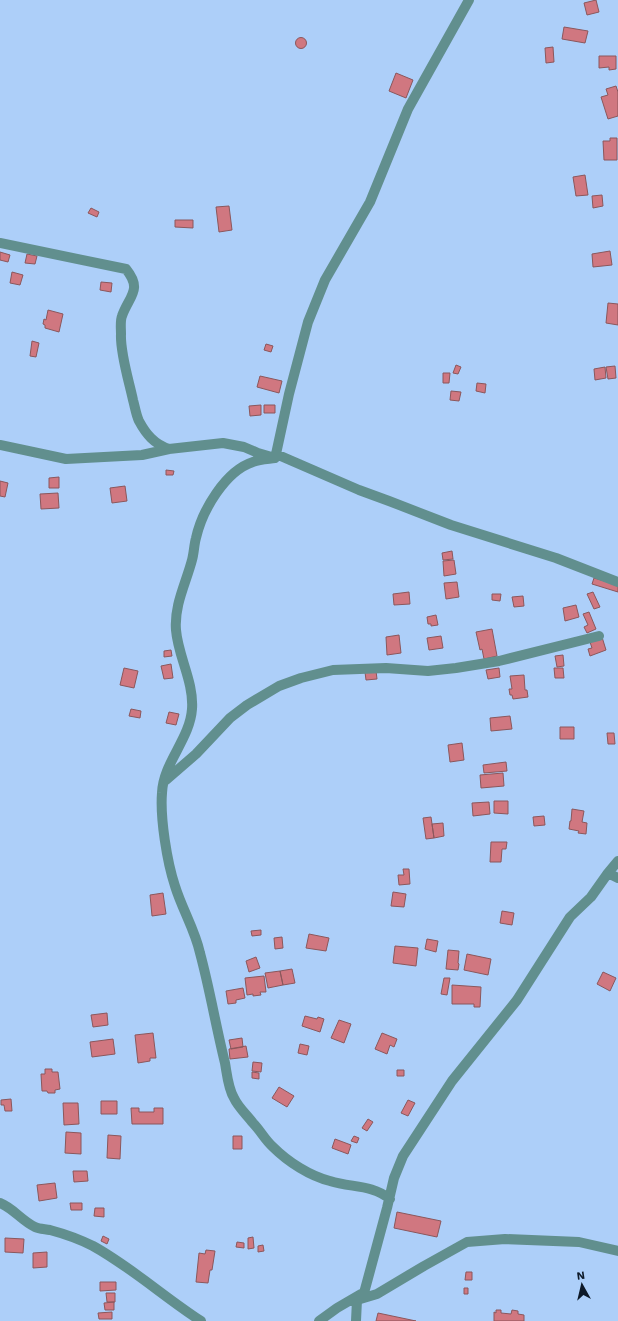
<svg xmlns="http://www.w3.org/2000/svg" width="618" height="1321" viewBox="0 0 618 1321" font-family="'Work Sans',sans-serif">
<style>
.building{fill:#d07780;stroke:#8b575c}
.lines{fill:none;stroke-linecap:round;stroke-linejoin:round}
.minor{stroke:#618f8e;stroke-width:10}
</style>
<rect width="100%" height="100%" fill="#adcff9"/>
<path class="building" d="M596 0 599 12 587 15 584 3Z
M564 27 588 31 585 43 562 39Z
M295.5 43a5.5 5.5 0 1 1 11 0a5.5 5.5 0 1 1-11 0Z
M553 47 554 62 546 63 545 48Z
M599 56H616V69L609 70V67L599 68Z
M396 73 413 80 406 98 389 91Z
M616 86 618 92V116L608 119 601 97 608 95 606 89Z
M610 138H617V160H604L603 141H610Z
M585 175 588 195 576 196 573 177Z
M602 195 603 206 593 208 592 196Z
M229 206 232 230 219 232 216 207Z
M91 208 99 212 97 217 88 213Z
M175 220H193V228L175 227Z
M610 251 612 265 593 267 592 254Z
M0 252 10 255 8 262 0 260Z
M27 254 37 256 35 264 25 263Z
M12 272 23 275 20 285 10 283Z
M101 282 112 283 111 292 100 290Z
M608 303 618 304V325L606 323Z
M48 310 63 314 59 332 45 328V325L43 324 44 319 46 320Z
M32 341 39 343 36 357 30 356Z
M266 344 273 346 271 352 264 350Z
M456 365 461 367 458 374 453 373Z
M615 366 616 378 608 379 606 367Z
M605 367 606 378 595 380 594 369Z
M443 373H450L449 383H443Z
M260 376 282 381 279 393 257 387Z
M477 383 486 384 485 393 476 391Z
M451 391 461 392 459 401 450 400Z
M261 405V415L250 416 249 406Z
M264 405H275V413H264Z
M166 470 174 471 173 475H166Z
M59 477V488H49V478Z
M0 481 8 483 5 497 0 496Z
M125 486 127 501 112 503 110 488Z
M58 493 59 508 41 509 40 494Z
M452 551 453 559 443 560 442 553Z
M454 560 456 574 444 576 443 561Z
M594 578 618 585V592L592 584Z
M457 582 459 597 446 599 444 583Z
M409 592 410 604 394 605 393 594Z
M593 592 600 607 594 609 587 594Z
M492 594H501L500 601 492 600Z
M523 596 524 606 514 607 512 597Z
M576 605 579 617 565 621 563 608Z
M589 612 596 629 587 633 584 627 588 625 583 614Z
M436 615 438 625 431 626V624H428L427 617Z
M492 629 497 656 484 659 482 649 480 650 476 632Z
M399 635 401 653 387 655 386 637Z
M441 636 443 648 429 650 427 638Z
M602 637 606 650 590 656 588 649 592 648 590 642Z
M171 650 172 656 164 657V651Z
M563 655 564 666 557 667 555 656Z
M171 664 173 678 164 679 161 666Z
M124 668 138 671 134 688 120 685Z
M499 668 500 677 488 679 486 670Z
M554 668H563L564 678H555Z
M376 671 377 679 366 680 365 672Z
M524 675 525 690H527L528 697 513 699 512 695H510L509 689H512L510 676Z
M131 709 141 711 140 718 129 716Z
M169 712 179 714 176 725 166 723Z
M510 716 512 729 491 731 490 718Z
M560 727H574V739H560Z
M607 733H614L615 744H608Z
M462 743 464 760 450 762 448 745Z
M506 762 507 771 484 773 483 765Z
M503 773 504 786 481 788 480 775Z
M494 801H508V814L494 813Z
M489 802 490 814 473 816 472 803Z
M572 809 584 811 582 822 587 823 586 834 578 833 579 831 569 829 570 821H571Z
M544 816 545 825 534 826 533 817Z
M431 817 434 838 426 839 423 818Z
M443 823 444 836 434 838 432 824Z
M491 842H507L506 849H502L501 862H490Z
M403 869H409L410 884 399 885 398 875H404Z
M393 892 406 894 404 907 391 906Z
M163 893 166 914 152 916 150 895Z
M502 911 514 913 512 925 500 923Z
M261 930V935L252 936 251 931Z
M309 934 329 938 326 951 306 948Z
M282 937 283 948 275 949 274 938Z
M427 939 438 941 436 952 425 949Z
M395 946 418 948 416 966 393 963Z
M448 950 459 951 458 963 459 964 458 970 446 969Z
M467 954 491 959 488 975 464 970Z
M256 957 260 968 249 972 246 961Z
M292 969 295 983 283 985 280 971Z
M280 971 283 985 268 988 265 973Z
M603 972 616 978 610 991 597 984Z
M264 976 266 992H260L261 995 253 996V994L247 995 245 978Z
M444 978H450L447 995 441 994Z
M452 985 481 987 480 1007H474V1004H452Z
M243 988 245 998 236 1000V1003L228 1004 226 991Z
M107 1013 108 1025 93 1027 91 1015Z
M305 1016 317 1019 318 1017 324 1019 320 1032 302 1026Z
M339 1020 351 1024 344 1043 331 1038Z
M153 1033 156 1058H150V1061L138 1063 135 1035Z
M382 1033 397 1039 394 1047 390 1045 387 1054 375 1049Z
M242 1038 243 1047 231 1049 229 1040Z
M113 1039 115 1054 92 1057 90 1042Z
M300 1044 309 1046 307 1055 298 1053Z
M246 1046 248 1057 230 1059 229 1049Z
M253 1062 262 1063 261 1072 252 1071Z
M45 1069H52V1072H58L60 1089 55 1090V1093H48L47 1091H42L41 1074H45Z
M397 1070H404V1076H397Z
M252 1072 259 1073V1079L252 1078Z
M279 1087 294 1096 287 1107 272 1098Z
M11 1099 12 1111H5L4 1105H1V1100Z
M408 1100 415 1103 408 1116 401 1113Z
M101 1101H117V1114H101Z
M63 1103H78L79 1124 64 1125Z
M131 1108H139V1112H154V1108H163V1124H132Z
M368 1119 373 1122 367 1131 362 1128Z
M66 1132 81 1133V1154L65 1153Z
M108 1135 121 1136 120 1159 107 1158Z
M233 1136H242V1149H233Z
M354 1136 359 1138 357 1143 351 1141Z
M335 1139 351 1145 348 1154 332 1148Z
M73 1171H87L88 1181 74 1182Z
M55 1183 57 1198 39 1201 37 1185Z
M70 1203H82V1210H71Z
M95 1208H104V1217L94 1216Z
M397 1212 441 1221 437 1237 394 1228Z
M103 1236 109 1239 107 1244 101 1241Z
M253 1237 254 1248 248 1249V1238Z
M5 1238 24 1239 23 1253 5 1252Z
M237 1242 244 1243V1248L236 1247Z
M263 1245 264 1251 258 1252V1246Z
M206 1250 215 1251 212 1270H210L208 1283 196 1282 199 1253 205 1254Z
M47 1252V1267L33 1268V1253Z
M466 1272H472V1280H465Z
M100 1282H116V1290L100 1291Z
M464 1288H468V1294H464Z
M106 1293H115V1302H107Z
M114 1302V1310H105L104 1303Z
M496 1310H501V1313L511 1314 512 1310 518 1311V1314L524 1315V1321H494V1312L496 1313Z
M112 1312V1319H99L98 1313Z
M378 1313 416 1321H376Z"/>
<g class="lines">
<path class="minor" d="M0 243 126 269C143 290 129 296 122 316 120 321 121 328 121 334 120 353 129 381 133 400 135 407 136 415 139 421 146 434 154 444 169 449
M0 445 66 459 142 455 169 449 223 443 244 447 258 453 275 458 276 454 359 490 389 501 451 525 556 558 618 582
M276 454 289 394 308 322 325 280 370 202 408 109 469 0
M275 458C268 459 260 459 253 462 225 471 202 511 196 538 194 545 194 553 192 560 186 583 174 605 176 630 178 656 194 682 192 709 190 739 163 763 162 793 160 818 167 862 175 886 182 909 195 930 200 953 210 990 216 1027 225 1063 227 1074 228 1088 234 1098 238 1107 247 1115 253 1123 260 1130 265 1140 273 1147 288 1162 310 1176 330 1181 352 1188 371 1184 390 1199
M166 780 196 754 230 718 247 705 279 686 301 678 333 670 386 668 428 671 456 668 499 661 599 636
M608 873 618 878
M0 1203C13 1208 22 1221 35 1227 39 1229 45 1229 50 1230 65 1234 79 1239 93 1246 131 1267 164 1297 201 1321
M357 1300 377 1294 424 1266 467 1242 505 1239 579 1242 618 1251
M319 1321 337 1308 361 1294
M356 1321 357 1300 364 1293 387 1208 394 1178 403 1156 452 1081 517 1000 570 917 591 897 608 873 618 861"/>
</g>
<g transform="translate(582 1285) rotate(352)" stroke="#adcff9" stroke-width="3" paint-order="stroke">
<path d="M0-3L7 15L0 10L-7 15Z" fill="#0e1a29"/>
<text y="-6" font-size="11" font-weight="bold" text-anchor="middle" fill="#0e1a29">N</text>
</g>
</svg>
